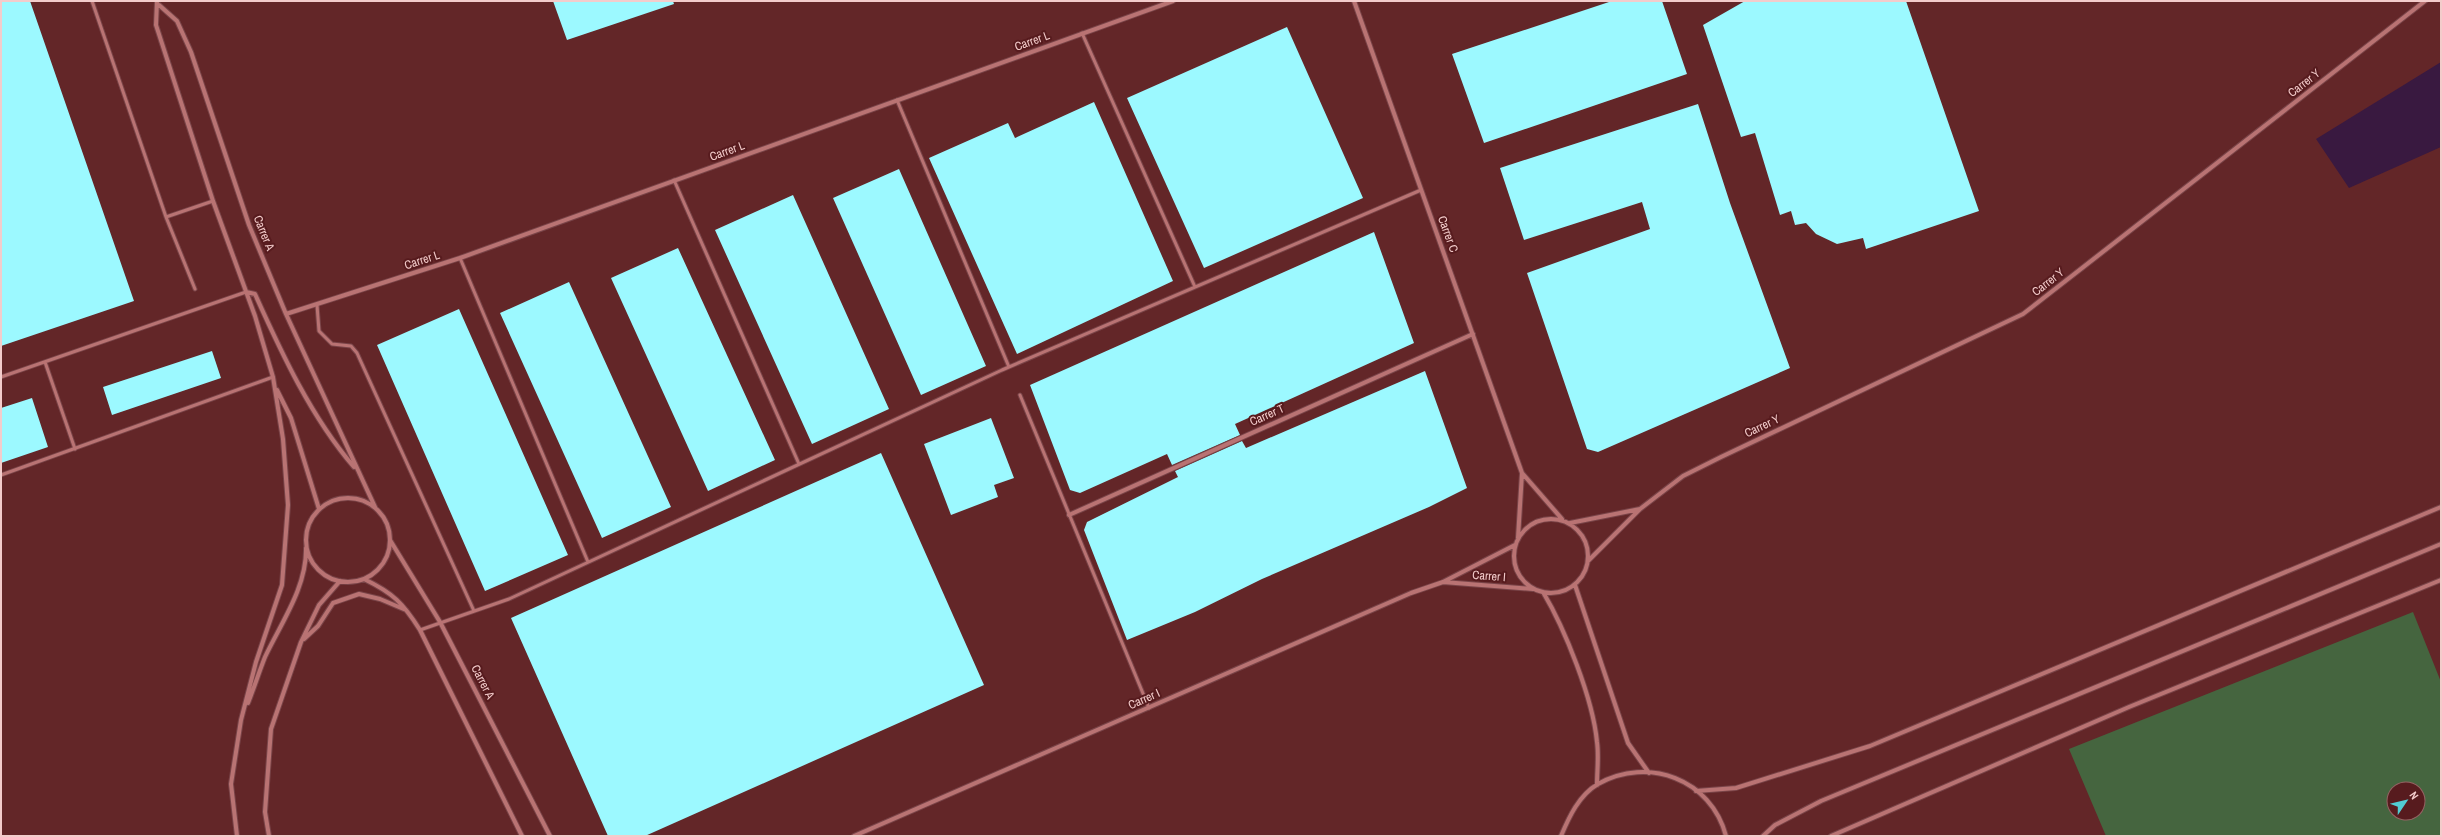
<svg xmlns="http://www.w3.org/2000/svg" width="2442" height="837" viewBox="0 0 2442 837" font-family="'Archivo Narrow',sans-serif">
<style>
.green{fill:#45653f;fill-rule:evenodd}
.water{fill:#391940}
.building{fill:#9cf9ff}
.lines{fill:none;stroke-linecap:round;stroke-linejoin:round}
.service-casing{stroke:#794448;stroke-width:5}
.minor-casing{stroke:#794448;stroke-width:6}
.service{stroke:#b97373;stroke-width:3}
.minor{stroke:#b97373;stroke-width:4}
.labels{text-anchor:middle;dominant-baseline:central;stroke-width:4;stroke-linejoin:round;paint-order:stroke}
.street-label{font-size:12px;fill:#f3cccb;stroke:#571b1e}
</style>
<rect width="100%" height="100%" fill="#632628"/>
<path class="green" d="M2413 612 2441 682V836H2106L2069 749ZM2394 789H2418V813H2394Z"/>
<path class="water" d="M2441 62V147L2349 188 2316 139Z"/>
<path class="building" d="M1 1H30L134 301 1 346Z
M553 1H673L674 4 567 40Z
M1612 1H1662L1687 74 1484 143 1452 54Z
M1745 1H1906L1979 211 1866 249 1863 238 1837 244 1816 234 1806 223 1795 225 1791 211 1780 215 1755 133 1741 137 1703 25Z
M1287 27 1363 198 1204 268 1127 98Z
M1094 102 1173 281 1017 354 929 158 1008 123 1015 138Z
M1698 104 1730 203 1790 368 1598 452 1587 449 1527 273 1650 229 1642 202 1524 240 1500 168Z
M899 169 986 366 921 395 833 198Z
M793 195 889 409 812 444 715 230Z
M1374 232 1414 343 1235 424 1240 435 1172 465 1167 454 1080 493 1070 490 1030 385Z
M678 248 775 460 708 491 611 278Z
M569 282 671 507 602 538 500 313Z
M459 309 568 555 485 591 377 345Z
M212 351 221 378 112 415 103 387Z
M1425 371 1467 488 1429 507 1262 579 1195 612 1127 640 1084 530 1087 522 1178 477 1175 471 1242 441 1246 448Z
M32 398 48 447 1 463V408Z
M991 418 1014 478 994 485 998 497 951 515 924 444Z
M881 453 984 685 645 836H608L511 618Z"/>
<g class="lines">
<g class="service-casing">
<path id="service" d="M92 1 166 217 213 201
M1082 33 1195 287
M897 100 1009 367
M674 180 799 464
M166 217 195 289
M460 258 588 562
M317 305 319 331 332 344 351 346 357 353 474 611
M45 362 75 449
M1 377 246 292
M1020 395 1149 708
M1 475 273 377
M420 630 509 599 1002 370 1421 190"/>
</g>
<g class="minor-casing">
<path id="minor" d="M157 1 156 25 213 201 255 316 273 377 283 439 288 505 282 585 256 662 241 720 231 784 237 836
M1354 1 1522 473
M159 5 177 21 191 52 249 225 286 314 375 507
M246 292 255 294C282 354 311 417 354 467
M286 314 460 258 1173 1
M277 390 291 418 319 509
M306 540a42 42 0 1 1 84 0a42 42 0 1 1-84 0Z
M1640 509 1683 476 1721 457 2023 314 2425 1
M1069 515 1473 334
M1514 556a37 37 0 1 1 74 0a37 37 0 1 1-74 0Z
M1570 523 1640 509 1588 561
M1518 538 1522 473 1562 519
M390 540 440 622 550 836
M1515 545 1443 582 1533 589
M364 579C393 593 403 603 420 630L522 836
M1575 585 1628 743 1649 773
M1543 592C1565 629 1593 699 1597 742 1599 756 1597 771 1597 785
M304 639 318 626 333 603 359 594 380 599 406 610
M248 703C254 688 259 672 265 657 281 623 307 587 306 548
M1696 791 1736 788 1870 746 2441 507
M269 836 265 812 271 729 301 642 319 605 340 581
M854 836 1411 593 1443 582
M1561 836C1569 817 1579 795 1598 784 1648 756 1711 779 1726 836
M1763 836 1775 825 1821 801 2441 544
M1831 836 2129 707 2441 580"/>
</g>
<use href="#service" class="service"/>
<use href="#minor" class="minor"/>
</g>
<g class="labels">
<g class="street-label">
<text transform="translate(1032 41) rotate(-20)">Carrer L</text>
<text transform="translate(2304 83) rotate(-38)">Carrer Y</text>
<text transform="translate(727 151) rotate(-20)">Carrer L</text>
<text transform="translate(264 233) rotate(68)">Carrer A</text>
<text transform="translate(1448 234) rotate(70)">Carrer C</text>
<text transform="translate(422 260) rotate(-18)">Carrer L</text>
<text transform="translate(2048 282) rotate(-38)">Carrer Y</text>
<text transform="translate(1267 415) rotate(-24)">Carrer T</text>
<text transform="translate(1762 426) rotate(-25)">Carrer Y</text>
<text transform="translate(1489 576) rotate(4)">Carrer I</text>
<text transform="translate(483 682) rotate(63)">Carrer A</text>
<text transform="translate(1144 699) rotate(-24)">Carrer I</text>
</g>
</g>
<rect width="2442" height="837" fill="none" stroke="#f3cccb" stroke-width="4"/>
<g transform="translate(2406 801) rotate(55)"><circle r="19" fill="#571b1e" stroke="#956263"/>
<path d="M0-3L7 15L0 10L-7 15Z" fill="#51ccd3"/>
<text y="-6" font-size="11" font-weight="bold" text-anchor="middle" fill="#f3cccb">N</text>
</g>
</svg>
